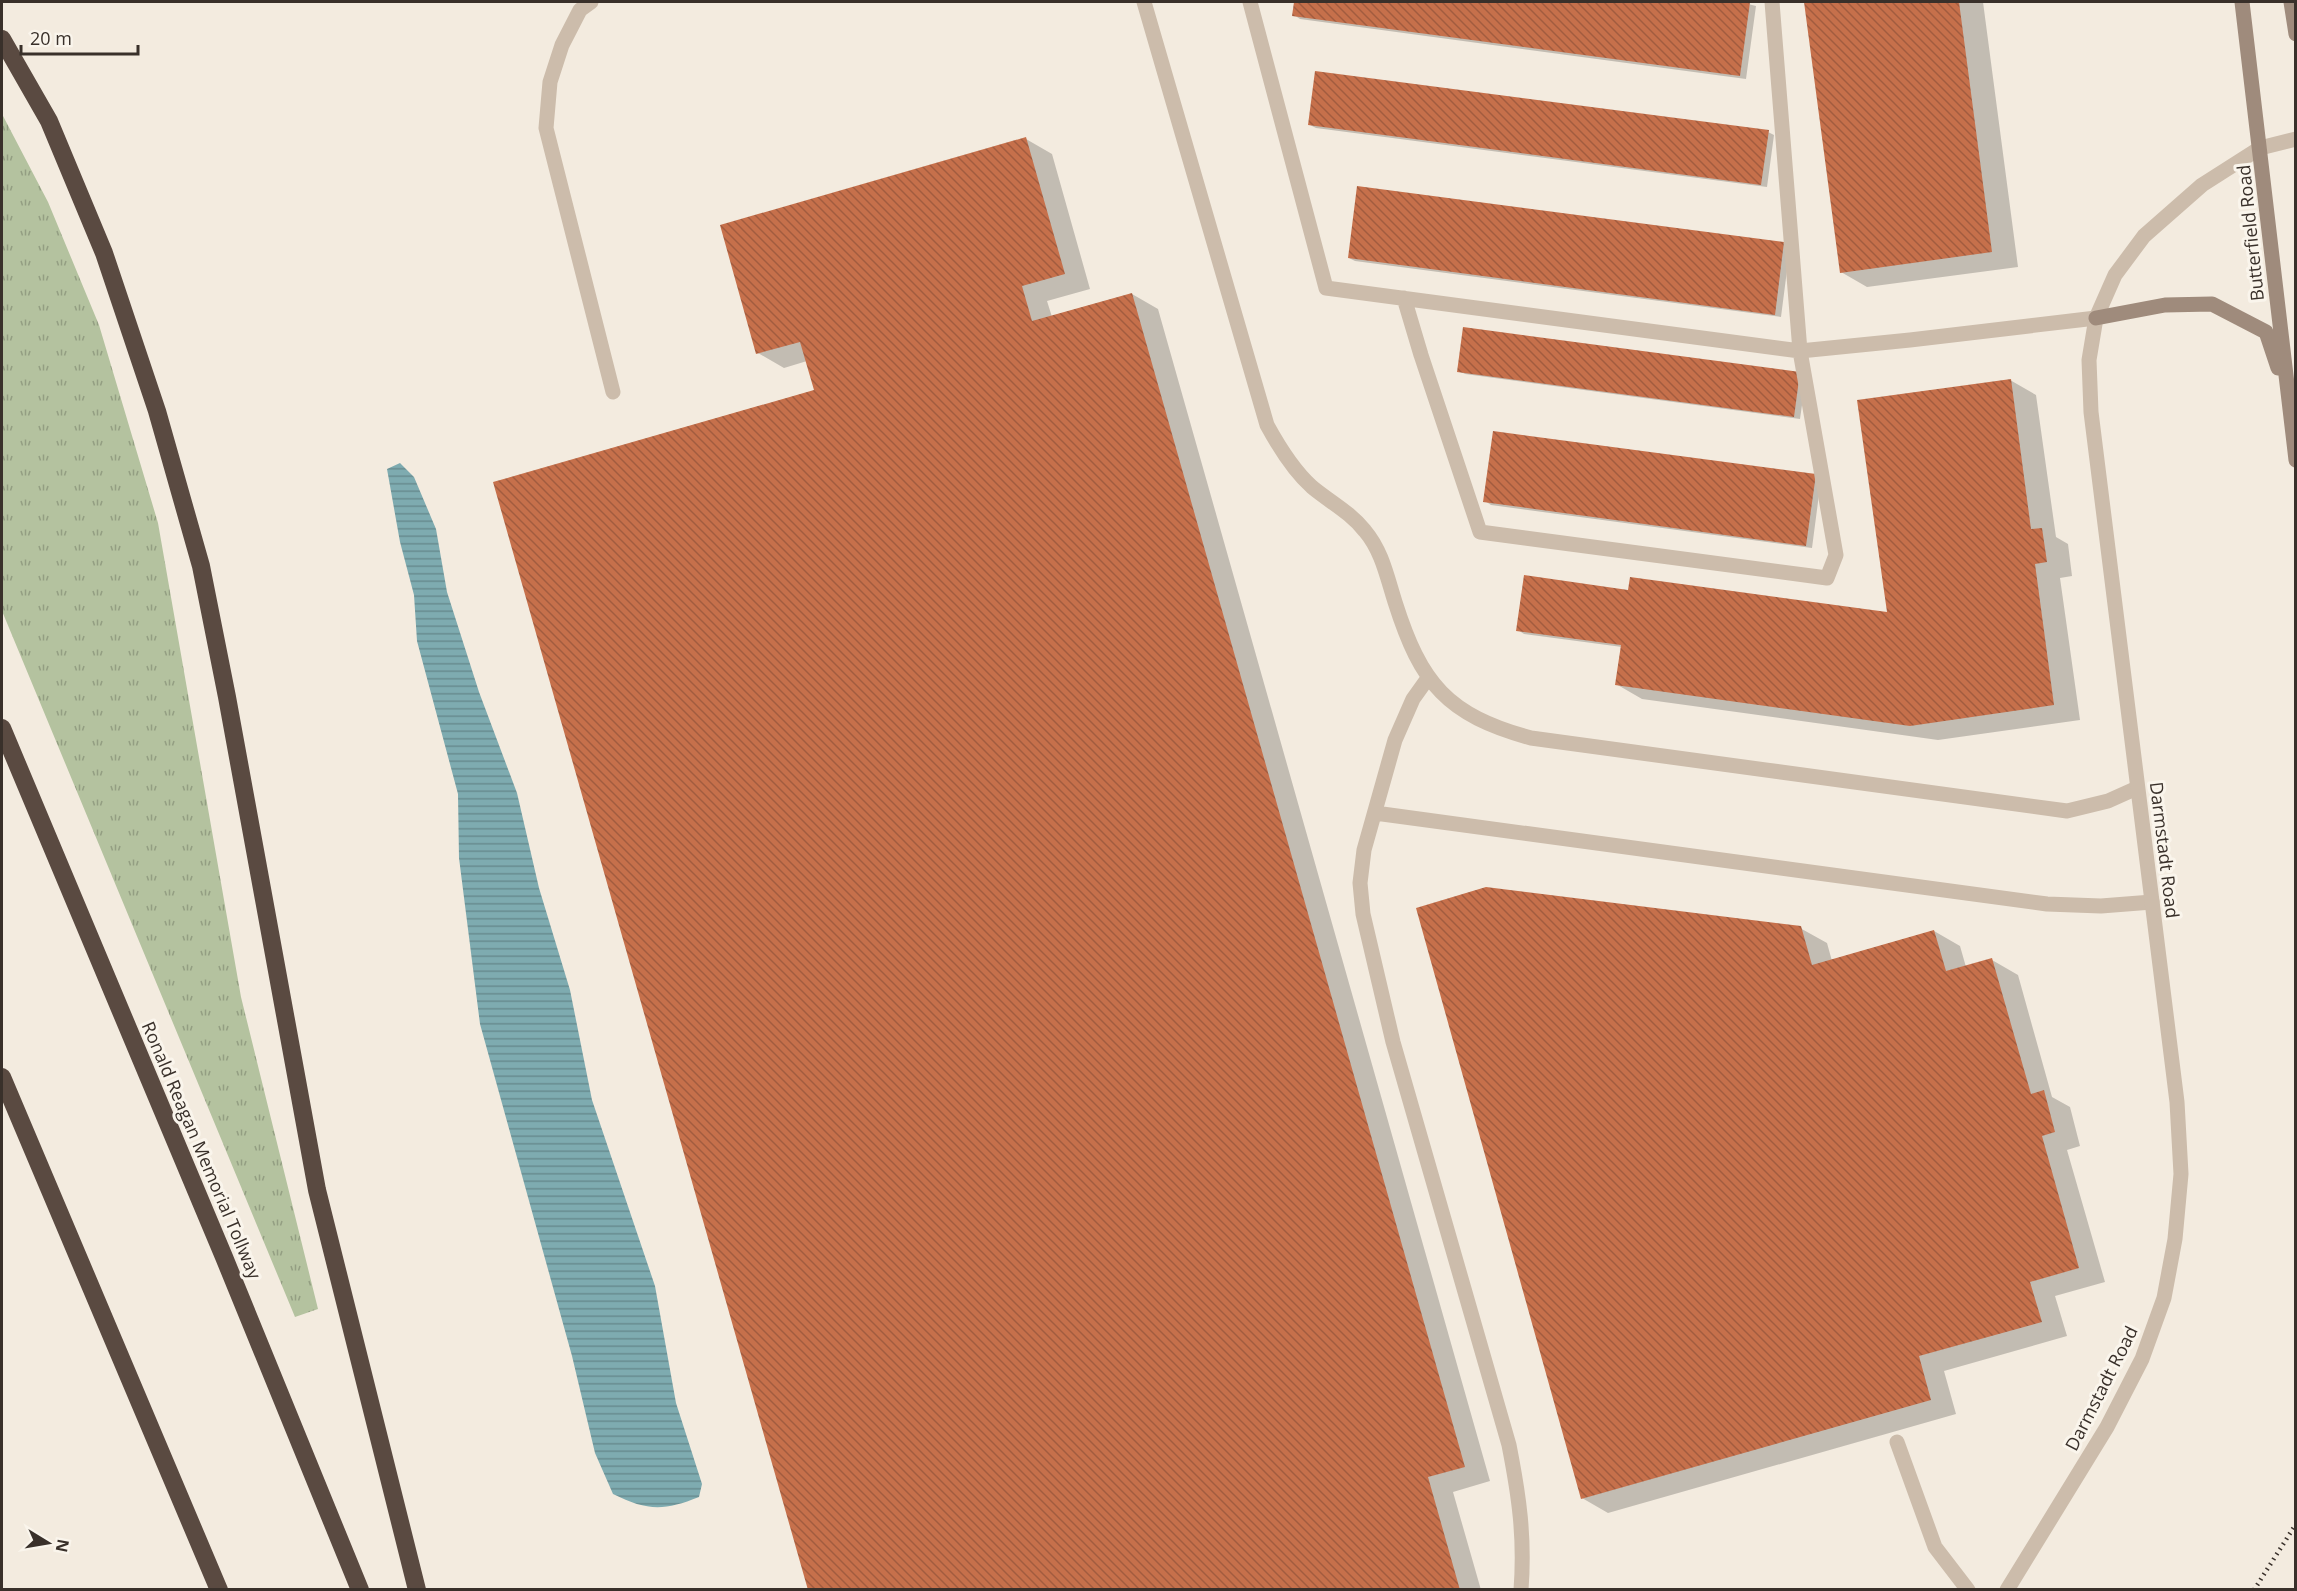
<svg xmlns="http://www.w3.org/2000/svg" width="2297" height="1591" viewBox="0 0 2297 1591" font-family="'Open Sans',sans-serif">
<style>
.grass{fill:url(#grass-tufts)}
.water{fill:url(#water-rules)}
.shadow{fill:#0003}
.building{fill:url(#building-back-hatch)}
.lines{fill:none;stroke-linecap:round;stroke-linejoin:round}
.service{stroke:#ccbcab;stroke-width:15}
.minor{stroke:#ccbcab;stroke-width:15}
.secondary{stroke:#9f8b7c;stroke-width:15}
.motorway{stroke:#5a4a41;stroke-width:18}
.rail{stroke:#39302a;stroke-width:4.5;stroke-dasharray:1.5 4.5;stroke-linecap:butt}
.labels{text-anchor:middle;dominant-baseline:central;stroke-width:6;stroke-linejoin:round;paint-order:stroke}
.street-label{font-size:18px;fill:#39302a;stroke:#faf5ec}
</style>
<defs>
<pattern id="grass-tufts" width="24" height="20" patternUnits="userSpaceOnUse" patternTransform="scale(1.5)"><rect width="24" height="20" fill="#b4c29f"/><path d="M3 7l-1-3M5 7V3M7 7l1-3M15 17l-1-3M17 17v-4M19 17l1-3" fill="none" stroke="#939e82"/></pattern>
<pattern id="water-rules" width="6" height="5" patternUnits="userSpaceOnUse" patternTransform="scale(1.5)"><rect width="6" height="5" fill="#7eabb0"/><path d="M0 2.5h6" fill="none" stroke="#688c8f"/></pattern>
<pattern id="building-back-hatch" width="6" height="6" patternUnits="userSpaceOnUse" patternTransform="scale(1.5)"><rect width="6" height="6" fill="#c6704b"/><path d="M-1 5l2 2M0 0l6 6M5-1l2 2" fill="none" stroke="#a25c3f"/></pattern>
</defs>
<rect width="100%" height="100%" fill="#f3ebdf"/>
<path class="grass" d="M2 114 48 202 99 325 158 523 241 997 318 1309 295 1317 2 611Z"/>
<path class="water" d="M400 463 414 477 436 529 447 592 479 692 517 793 539 888 570 990 592 1100 655 1286 676 1403 702 1484 699 1497C664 1511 647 1511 613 1494L595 1453 572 1356 480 1024 459 858 458 794 417 641 414 595 400 542 387 469Z"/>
<path class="shadow" d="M1295 2H1740L1756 6 1746 79 1300 19 1294 15Z
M1805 2H1983L2018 267 1867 287 1841 272Z
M1310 125 1768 132 1774 135 1767 187 1316 128Z
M1026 139 1052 154 1090 289 1047 301 1052 317 1132 294 1158 309 1490 1481 1453 1492 1481 1590H809L816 391 807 361 784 368 758 353Z
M1784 244 1790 247 1781 317 1355 261 1349 258Z
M1459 371 1806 377 1800 419 1465 374Z
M2010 380 2036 395 2056 537 2068 544 2072 576 2060 578 2080 720 1938 740 1642 699 1616 684 1622 647 1524 634 1518 630 1627 591 1888 614Z
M1821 479 1812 548 1491 505 1485 501Z
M1800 928 1827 943 1832 961 1934 931 1960 946 1966 967 1992 960 2018 975 2052 1097 2070 1107 2080 1146 2067 1150 2105 1282 2055 1296 2067 1336 1944 1371 1956 1414 1608 1513 1582 1498Z"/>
<path class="building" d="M1294 2H1750L1740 76 1292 16Z
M1804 2H1959L1992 252 1840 273Z
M1315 71 1769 130 1761 185 1308 125Z
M1026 137 1065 274 1022 286 1032 321 1132 293 1465 1467 1428 1477 1460 1590H808L493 482 814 390 800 342 756 354 720 225Z
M1357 186 1784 242 1775 315 1348 258Z
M1463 327 1800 372 1794 417 1457 372Z
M2011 379 2031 529 2042 528 2047 562 2035 564 2054 705 1910 726 1615 685 1621 645 1516 631 1524 575 1628 590 1630 577 1887 612 1857 400Z
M1493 431 1816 474 1806 546 1483 502Z
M1486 887 1801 926 1812 965 1934 930 1946 971 1992 958 2031 1094 2044 1090 2055 1132 2042 1136 2079 1268 2030 1282 2042 1322 1919 1356 1931 1400 1581 1499 1416 908Z"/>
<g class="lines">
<path class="service" d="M591 2 580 10 562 45 550 82 546 128 613 392
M1144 2 1267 425C1279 447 1293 470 1312 487 1330 502 1350 512 1365 531 1382 551 1387 577 1395 602 1421 684 1447 715 1531 738L2067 811 2108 801 2137 788
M1250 2 1326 288 1800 351 1910 340 2096 318
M1404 298 1421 355 1480 532 1827 578 1836 555 1800 351 1772 2
M1428 678 1413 699 1395 740 1364 850 1360 883 1363 914 1393 1042 1509 1445C1519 1496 1525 1537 1521 1590
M1375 813 2047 904 2101 906 2152 902
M1897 1442 1935 1547 1968 1590"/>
<path class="minor" d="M2007 1590 2107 1427 2142 1359 2164 1298 2175 1239 2181 1174 2177 1102 2091 412 2089 360 2096 318 2115 275 2144 236 2202 185 2260 148 2296 139"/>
<path class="secondary" d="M2242 2 2296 460
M2291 2 2296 34
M2096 318 2165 305 2212 304 2266 332 2278 368"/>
<path class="motorway" d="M2 39 49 121 104 253 157 411 201 566 227 697 317 1190 417 1590
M2 728 224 1257 360 1590
M2 1077 219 1590"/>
<path class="rail" d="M2254 1590 2296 1524"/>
</g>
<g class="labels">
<g class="street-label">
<text transform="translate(2250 233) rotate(-96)">Butterfield Road</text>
<text transform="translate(2165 850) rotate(83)">Darmstadt Road</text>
<text transform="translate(202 1150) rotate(67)">Ronald Reagan Memorial Tollway</text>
<text transform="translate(2101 1388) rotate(-63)">Darmstadt Road</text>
</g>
</g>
<rect width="2297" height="1591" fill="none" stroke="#39302a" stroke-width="6"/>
<g transform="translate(48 1543) rotate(101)" stroke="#faf5ec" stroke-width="4.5" paint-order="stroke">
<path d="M0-4.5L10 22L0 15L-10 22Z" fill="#39302a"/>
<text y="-9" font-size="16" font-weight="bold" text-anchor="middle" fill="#39302a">N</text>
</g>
<path d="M21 45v9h117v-9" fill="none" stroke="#39302a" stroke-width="3"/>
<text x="30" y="45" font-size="18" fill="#39302a" stroke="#faf5ec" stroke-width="4.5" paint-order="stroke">20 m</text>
</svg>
